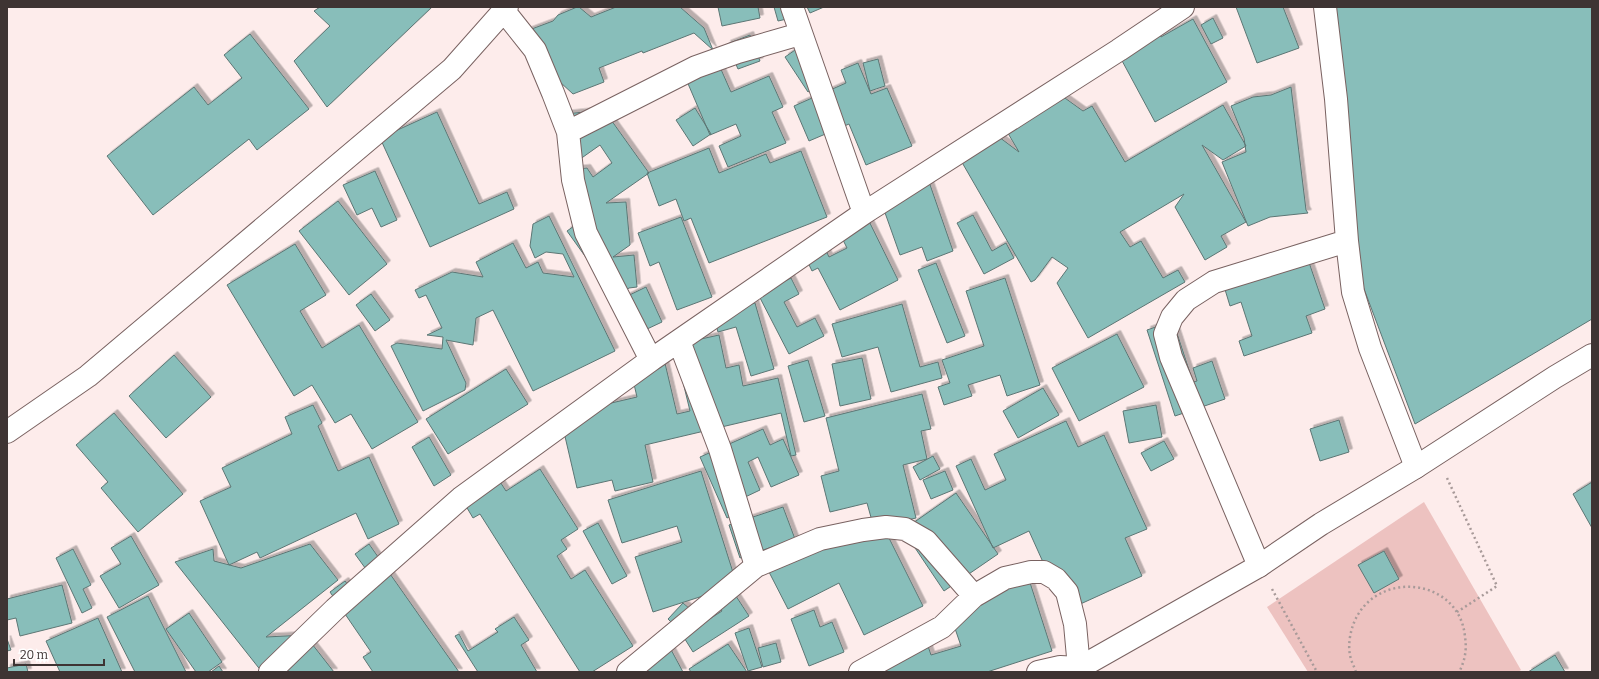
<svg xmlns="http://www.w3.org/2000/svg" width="1599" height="679" viewBox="0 0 1599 679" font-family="Bitter,serif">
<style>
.green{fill:#edc2c0}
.building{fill:#88beba;stroke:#5c7674;filter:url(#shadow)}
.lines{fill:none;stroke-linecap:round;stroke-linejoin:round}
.minor-casing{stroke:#796261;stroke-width:24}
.secondary-casing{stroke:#796261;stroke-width:24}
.path{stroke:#a89a99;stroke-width:2.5;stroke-dasharray:2 3;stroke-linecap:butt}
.minor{stroke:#fff;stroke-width:22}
.secondary{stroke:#fff;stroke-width:22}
</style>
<defs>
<filter id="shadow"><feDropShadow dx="3.5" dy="-3.5" stdDeviation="0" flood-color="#0004"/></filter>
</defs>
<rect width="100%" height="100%" fill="#fdeceb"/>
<path class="green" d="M1424 502 1521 670 1518 672H1308L1267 607Z"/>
<path class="building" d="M320 7H432L327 107 294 61 330 26 314 11Z
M577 7H579L591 17 616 7H680L704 28 713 50 694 33 643 53 642 51 599 68 604 82 573 94 547 70 521 33 553 21 558 15Z
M718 7H758L760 18 722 26Z
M774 7H793L796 17 778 21Z
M807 7H824L810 13Z
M1236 7H1283L1299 48 1257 63Z
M1336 7H1592V319L1415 424 1358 273Z
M1213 18 1223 38 1211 44 1201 25Z
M1193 19 1227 82 1155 122 1120 57 1160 35 1161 37Z
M250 34 309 109 257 150 249 139 153 215 107 156 194 87 208 105 242 78 224 55Z
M750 35 760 61 738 69 727 44Z
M798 48 821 83 808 92 785 57Z
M716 58 731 92 769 76 783 107 772 112 786 143 728 167 719 146 741 136 736 124 710 135 683 72Z
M878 59 885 86 870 91 863 63Z
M858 63 871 94 887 88 912 146 866 165 849 124 809 141 794 106 846 83 841 70Z
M1291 87 1306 210 1308 213 1270 217 1248 226 1222 162 1246 152 1244 138 1231 106 1253 97 1271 95Z
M1051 88 1083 111 1092 106 1125 162 1223 105 1246 146 1223 160 1202 145 1246 222 1221 236 1227 247 1205 260 1175 207 1184 194 1120 232 1130 247 1141 241 1163 278 1178 270 1185 282 1088 338 1057 283 1068 268 1052 257 1035 280 1031 282 956 152 991 131 1019 152 999 118Z
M695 108 711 134 693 146 676 120Z
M604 110 649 173 606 203 626 202 630 245 613 257 634 255 637 287 629 288 615 298 567 231 591 214 561 171 587 168 593 177 612 163 600 145 576 162 565 114Z
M437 112 479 204 507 192 514 209 430 247 380 138Z
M709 148 719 173 766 154 770 163 801 151 827 217 709 263 691 218 684 221 676 199 659 206 647 173Z
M375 171 397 220 381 227 372 208 357 215 343 185Z
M927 176 953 251 927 261 922 247 900 255 878 193Z
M338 201 387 264 349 295 299 231Z
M864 211 898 280 840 310 818 268 812 271 803 252 822 242 829 257 847 248 836 226Z
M973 215 992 251 1006 243 1014 258 984 274 957 223Z
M549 216 615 351 533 391 493 310 476 318 473 345 446 340 466 383 465 390 423 411 391 346 397 343 442 349 443 337 427 335 442 328 426 295 419 298 415 290 452 272 483 277 476 262 513 243 526 268 538 262 543 273 574 277 563 254 546 252 535 258 530 246 533 224Z
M681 217 712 297 677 310 659 262 650 266 638 233Z
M295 244 326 295 300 311 322 348 359 325 418 422 372 449 351 414 335 423 312 385 294 396 227 285Z
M1303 245 1325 309 1306 316 1312 333 1244 356 1239 341 1252 336 1241 302 1230 306 1220 273Z
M936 263 965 336 947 343 918 270Z
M791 278 799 294 784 302 797 327 815 318 824 336 789 354 758 294Z
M1005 278 1040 385 1007 396 1000 375 968 385 972 396 944 405 938 387 950 383 942 360 984 346 966 291Z
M646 287 662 322 630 337 613 303Z
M371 294 390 320 375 331 356 305Z
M755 303 774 369 751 376 736 327 718 332 713 315Z
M902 304 920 367 938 362 942 378 891 392 878 347 842 357 832 324Z
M1173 321 1193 382 1197 381 1193 368 1212 361 1225 399 1175 416 1147 330Z
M1117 334 1144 387 1079 421 1052 368Z
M719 335 726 368 739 365 743 386 778 378 796 455 791 456 781 413 645 445 653 482 615 491 612 480 577 488 560 415 637 397 630 367 664 359 677 414 690 411 674 345Z
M174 355 211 397 166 438 129 396Z
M862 358 871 399 840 406 832 364Z
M808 360 825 416 804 422 788 366Z
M506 369 528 404 448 454 426 419Z
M1043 388 1059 415 1018 438 1003 411Z
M922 394 931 429 921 431 927 459 903 465 916 518 874 528 867 503 830 512 821 476 839 471 826 418Z
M313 405 322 423 318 426 338 471 369 457 399 524 368 539 356 513 260 558 257 552 229 565 200 501 231 487 222 468 292 434 285 417Z
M1156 405 1162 437 1129 443 1123 411Z
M114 413 183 494 138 532 101 488 108 482 76 445Z
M1339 420 1349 452 1320 461 1310 429Z
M1066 421 1078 447 1104 435 1147 529 1125 538 1142 576 1065 611 1029 531 993 548 956 466 971 459 985 490 1006 480 994 454Z
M763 429 770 445 783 439 799 475 771 487 758 457 748 462 760 490 741 499 746 509 727 518 700 457Z
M429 437 451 475 434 486 412 447Z
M1164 441 1174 459 1151 471 1141 453Z
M933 456 940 469 920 480 913 467Z
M540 469 578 529 561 540 567 549 557 556 571 579 585 570 633 646 592 672H580L480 514 473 518 460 496 495 474 506 491Z
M701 471 737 585 653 612 635 557 682 542 677 526 622 543 608 500Z
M945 471 953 490 931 499 923 480Z
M1592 482V528L1573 494Z
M956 493 998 554 944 591 903 530Z
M783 507 795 539 740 558 729 525Z
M879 518 923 606 864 635 839 583 788 609 769 572Z
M598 523 627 576 612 584 583 531Z
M131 536 159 585 119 608 100 576 121 564 111 548Z
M310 544 338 580 266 637 305 635 334 672H262L175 562 213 549 214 561 241 568Z
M369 544 459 672H373L363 657 371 652 330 592 345 581 349 586 368 572 355 554Z
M73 549 91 585 83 589 92 608 82 613 56 558Z
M1384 551 1399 579 1374 593 1358 565Z
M1025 567 1052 651 987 672H856L923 631 931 655 961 646 948 608Z
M62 585 72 623 20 636 16 618 7 620V599Z
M732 590 749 616 693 652 683 636 722 611 715 601Z
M148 596 186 672H135L107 617Z
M683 603 697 615 681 632 668 619Z
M814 610 820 627 832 622 844 652 809 666 791 619Z
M189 613 222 662 208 672H196L166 629Z
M514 617 529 640 521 645 537 672H478L455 636 459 634 468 651 498 632 495 629Z
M98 618 122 672H60L46 641Z
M749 628 762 667 748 671 735 633Z
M7 639 11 650 7 651Z
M776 643 781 662 763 667 758 648Z
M668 644 683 672H631Z
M728 644 747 672H691L689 669Z
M1555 655 1565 672H1528Z
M26 664 28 672H7V668Z
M219 666 223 672H211Z"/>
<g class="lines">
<g class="minor-casing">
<path id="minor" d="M792 7 864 213
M1325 7 1336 99 1347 241 1353 292 1370 348 1416 467
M504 11 535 50 553 93 568 132 573 180 586 233 651 360
M568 132 696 67 738 52 800 34
M679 341 720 449 756 566
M7 432 88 376 452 69 507 7
M1259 566 1171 357 1165 334 1172 317 1186 300 1214 282 1347 241
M270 672 335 609 461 498 651 360 864 213 1119 50 1183 7
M628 672 756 566 820 539 863 530 886 527 905 529 926 541 974 596
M860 672 942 627 974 596 1005 578 1031 572H1044L1056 579 1067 592 1075 624 1079 668 1081 672"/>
</g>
<g class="secondary-casing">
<path id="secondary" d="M1038 672 1060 667 1079 668 1259 566 1321 524 1416 467 1555 377 1592 355"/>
</g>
<path class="path" d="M1447 478 1497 586 1457 612
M1272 589 1317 672
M1356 672C1354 666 1351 661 1350 655 1348 645 1350 634 1353 625 1374 568 1460 577 1465 637 1467 649 1465 661 1459 672"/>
<use href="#minor" class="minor"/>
<use href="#secondary" class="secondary"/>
</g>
<rect width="1599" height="679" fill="none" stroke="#3e3433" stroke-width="16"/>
<path d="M14 659v6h90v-6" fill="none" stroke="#3e3433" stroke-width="2"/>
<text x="20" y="659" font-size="12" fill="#3e3433" stroke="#ffffff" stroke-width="3" paint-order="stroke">20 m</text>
</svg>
